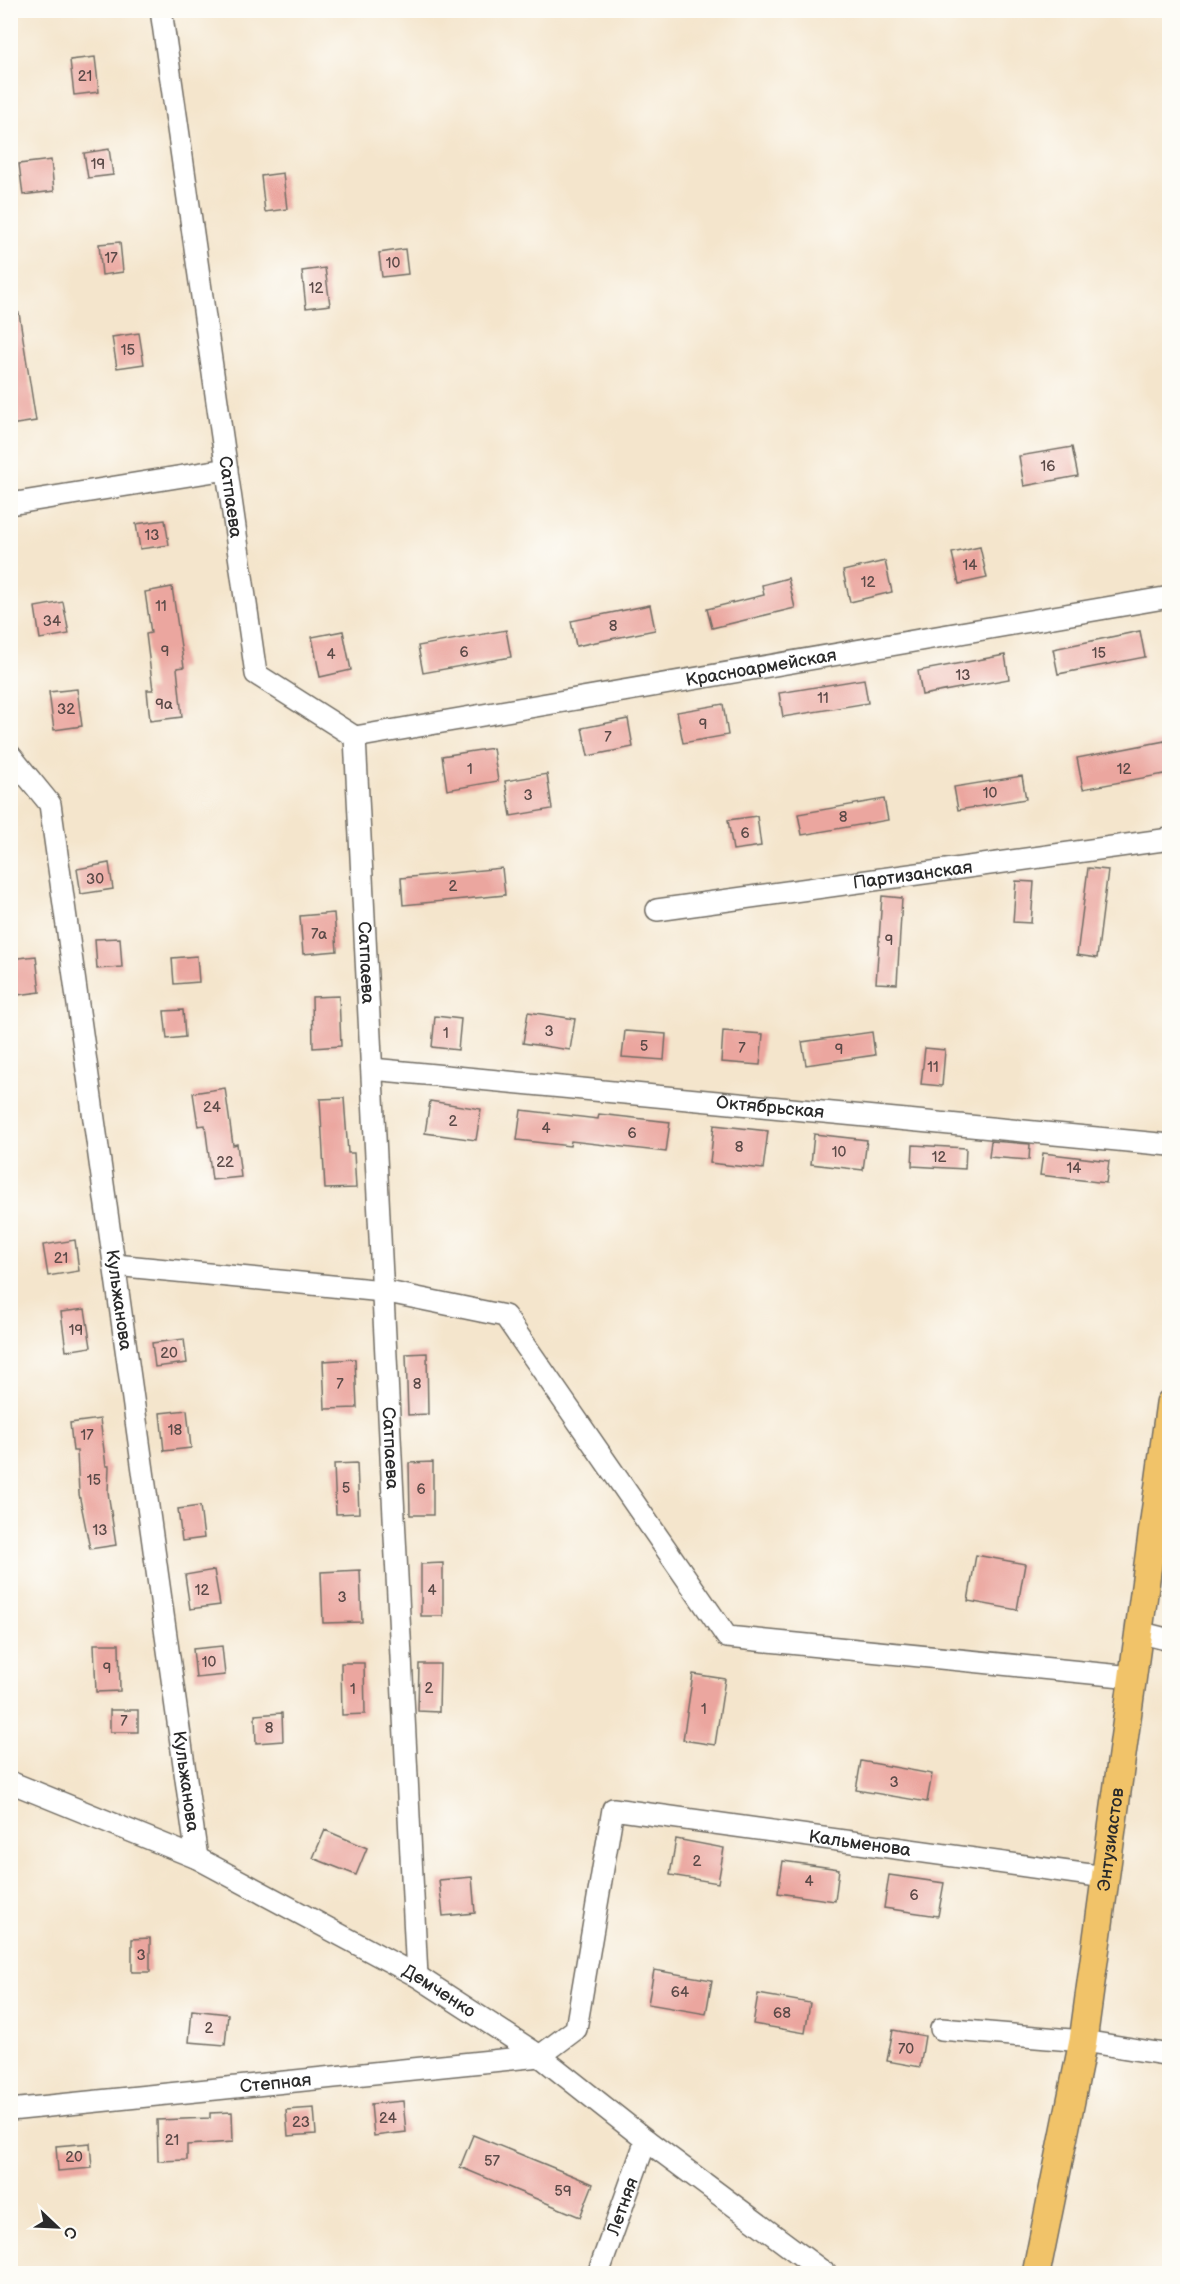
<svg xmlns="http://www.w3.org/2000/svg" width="1180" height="2284" viewBox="0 0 1180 2284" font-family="'Balsamiq Sans',sans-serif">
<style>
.building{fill:#eba69f}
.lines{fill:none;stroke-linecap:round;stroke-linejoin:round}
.minor-casing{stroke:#716c63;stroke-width:24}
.major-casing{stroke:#716c63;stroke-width:30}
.minor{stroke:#fff;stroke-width:21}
.major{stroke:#f1c369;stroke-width:27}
.labels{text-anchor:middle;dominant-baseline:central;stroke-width:6;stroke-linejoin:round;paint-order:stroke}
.number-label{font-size:15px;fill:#5b4a48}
.street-label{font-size:18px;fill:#2b2b2b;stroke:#fdfcf7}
</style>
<rect width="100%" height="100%" fill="#fdfcf7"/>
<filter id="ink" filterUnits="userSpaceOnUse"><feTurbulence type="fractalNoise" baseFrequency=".0167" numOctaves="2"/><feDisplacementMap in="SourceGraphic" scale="12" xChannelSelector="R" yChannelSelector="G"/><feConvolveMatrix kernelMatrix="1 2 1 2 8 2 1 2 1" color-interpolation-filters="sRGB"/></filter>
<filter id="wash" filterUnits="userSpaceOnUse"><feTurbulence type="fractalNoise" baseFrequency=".008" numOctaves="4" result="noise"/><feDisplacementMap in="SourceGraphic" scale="24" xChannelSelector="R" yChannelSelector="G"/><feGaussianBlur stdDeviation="1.35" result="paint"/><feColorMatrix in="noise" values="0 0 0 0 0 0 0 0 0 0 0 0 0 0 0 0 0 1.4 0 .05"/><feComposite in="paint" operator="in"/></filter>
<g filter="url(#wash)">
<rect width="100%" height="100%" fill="#f4e5cc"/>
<g id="blocks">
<path class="building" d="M95 57 99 92 74 95 70 60Z
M109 149 113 175 88 178 84 153Z
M51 160 54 191 23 195 19 164Z
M283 173 287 209 265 212 261 176Z
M120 242 123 272 102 275 99 244Z
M405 249 408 274 382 277 379 253Z
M325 268 330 305 306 308 302 271Z
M19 313 36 421 10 425V314Z
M139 333 144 364 117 368 112 337Z
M1072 447 1078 476 1024 486 1019 456Z
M165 520 169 545 140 549 136 524Z
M980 547 987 578 959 584 952 553Z
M885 561 892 592 850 602 843 571Z
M788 578 795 608 712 628 707 609 764 595 762 585Z
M172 587 184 667 177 668 182 717 150 721 147 690H153L146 634 151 633 145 592Z
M63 602 69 634 40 639 35 607Z
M650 605 655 630 576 646 571 621Z
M506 630 511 657 423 673 418 646Z
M343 631 351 670 320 677 312 637Z
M1140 631 1145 657 1058 674 1053 649Z
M1005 655 1009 679 922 695 918 671Z
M864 679 868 703 783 717 779 693Z
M77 689 82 726 54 730 49 692Z
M723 704 728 735 683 743 677 712Z
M628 719 633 747 588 756 582 728Z
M1165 741 1170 773 1083 789 1077 758Z
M493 748 498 781 447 790 442 756Z
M547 774 552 809 511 816 505 781Z
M1022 776 1026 799 958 810 954 787Z
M884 799 888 820 802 835 798 814Z
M757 816 761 846 733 850 728 820Z
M109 863 113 889 81 894 77 869Z
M502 868 505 895 403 905 401 878Z
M1088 868 1108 870 1097 958 1077 955Z
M1016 881 1034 882 1031 923 1013 922Z
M882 896 902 898 897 984 876 983Z
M334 913 337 951 303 954 300 916Z
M120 938 122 967 97 969 95 939Z
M36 956 40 992 10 996V959Z
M197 956 199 982 174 984 172 958Z
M339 996 341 1046 313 1048 312 997Z
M183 1010 185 1037 167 1039 164 1011Z
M528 1012 575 1019 570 1050 523 1043Z
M435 1016 461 1019 458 1050 432 1047Z
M625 1031 666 1034 664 1060 622 1057Z
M723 1031 763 1034 760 1065 721 1062Z
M872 1032 875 1055 806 1065 802 1042Z
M925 1048 945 1050 942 1086 921 1084Z
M225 1088 233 1145 237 1144 241 1177 212 1180 205 1125 198 1126 193 1093Z
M344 1098 348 1153H354L356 1188 325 1189 320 1099Z
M430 1101 481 1109 476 1140 425 1133Z
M521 1110 598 1119 599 1114 670 1122 666 1152 571 1141 570 1146 517 1140Z
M714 1125 768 1131 763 1169 710 1163Z
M814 1134 867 1140 863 1170 811 1164Z
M991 1141 1030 1144 1029 1160 989 1157Z
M913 1145 966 1148 965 1169 912 1166Z
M1043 1153 1109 1161 1106 1183 1040 1175Z
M75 1240 79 1271 48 1276 43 1245Z
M85 1309 91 1347 66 1351 61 1312Z
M184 1339 187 1363 155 1367 152 1343Z
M427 1353 428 1414 408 1415 406 1354Z
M355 1359 357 1408 325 1409 323 1361Z
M187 1410 191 1448 164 1451 160 1413Z
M100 1419 106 1466H109L108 1492 116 1545 90 1549 79 1494 77 1451H73L70 1423Z
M433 1462V1515H410L409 1463Z
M357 1463 359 1513 336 1514 334 1464Z
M200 1506 204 1538 182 1541 178 1509Z
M976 1555 1025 1564 1017 1610 968 1601Z
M443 1563V1616H421V1564Z
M214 1570 220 1605 190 1609 185 1575Z
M360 1570 362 1622 323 1623 321 1572Z
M94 1644H119L120 1691 96 1692Z
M222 1646 225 1675 196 1678 193 1649Z
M341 1663H364L365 1714 342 1715Z
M419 1664H440L439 1712 418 1711Z
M693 1674 725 1679 715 1745 683 1740Z
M110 1710H138V1732H110Z
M282 1713 283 1741 256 1743 255 1715Z
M861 1761 932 1774 927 1802 856 1790Z
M325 1830 367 1848 356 1875 313 1858Z
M676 1839 724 1848 718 1883 670 1875Z
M783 1861 839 1869 835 1901 778 1893Z
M889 1875 944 1883 938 1916 884 1908Z
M472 1877 475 1913 443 1916 439 1880Z
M150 1938V1972H132V1939Z
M654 1970 712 1980 706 2014 648 2004Z
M758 1994 810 2003 805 2033 753 2024Z
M192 2010 228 2014 225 2045 189 2042Z
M893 2030 925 2036 920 2067 887 2061Z
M403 2101 406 2132 374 2136 371 2104Z
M314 2108 316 2134 288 2136 286 2110Z
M232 2112 233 2142 187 2145V2160L158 2161 157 2120 210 2118V2113Z
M473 2135 593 2184 580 2217 460 2167Z
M90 2143 92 2168 58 2171 56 2146Z"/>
</g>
</g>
<g filter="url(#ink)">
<use href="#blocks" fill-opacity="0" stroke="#716c63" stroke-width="1.5"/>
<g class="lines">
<g class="minor-casing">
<g id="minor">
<path id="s1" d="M161 10 256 674 355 737"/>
<path d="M10 504 227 469"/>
<path id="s2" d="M355 737 417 1976"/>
<path id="s3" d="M355 737 1170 597"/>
<path id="s4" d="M10 755 50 804 197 1858"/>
<path id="s5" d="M657 910 1170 839"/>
<path id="s6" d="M372 1069 1170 1145"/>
<path d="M115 1265 383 1291 505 1316 727 1637 1132 1677"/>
<path d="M1138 1632 1170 1640"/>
<path id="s7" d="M10 1782 197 1858 417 1976 540 2056 646 2140 826 2274"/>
<path d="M941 2029 1083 2041 1170 2055"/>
<path id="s8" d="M10 2110 540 2056 576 2029 613 1809 1105 1877"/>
<path id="s9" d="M598 2274 646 2140"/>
</g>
</g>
<g class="major-casing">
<g id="major">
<path id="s10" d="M1036 2274 1083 2041 1170 1403"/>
</g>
</g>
<use href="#minor" class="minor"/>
<use href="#major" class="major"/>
</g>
</g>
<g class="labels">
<g class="number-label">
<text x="85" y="76">21</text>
<text x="98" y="164">19</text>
<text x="111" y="258">17</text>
<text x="393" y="263">10</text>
<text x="316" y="288">12</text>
<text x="128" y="350">15</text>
<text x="1048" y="466">16</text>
<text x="152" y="535">13</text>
<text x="970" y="565">14</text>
<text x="868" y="582">12</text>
<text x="161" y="606">11</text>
<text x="52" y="621">34</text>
<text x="613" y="626">8</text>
<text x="165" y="651">9</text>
<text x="464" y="652">6</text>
<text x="1099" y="653">15</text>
<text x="331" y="654">4</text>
<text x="963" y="675">13</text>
<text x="823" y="698">11</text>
<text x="164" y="704">9а</text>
<text x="66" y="709">32</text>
<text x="703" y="724">9</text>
<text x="608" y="737">7</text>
<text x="470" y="769">1</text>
<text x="1124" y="769">12</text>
<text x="990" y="793">10</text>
<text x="528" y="795">3</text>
<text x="843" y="817">8</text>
<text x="745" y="833">6</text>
<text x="95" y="879">30</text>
<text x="453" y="886">2</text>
<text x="319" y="934">7а</text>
<text x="889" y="940">9</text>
<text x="549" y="1031">3</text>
<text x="446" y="1033">1</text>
<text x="644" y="1046">5</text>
<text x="742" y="1048">7</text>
<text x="839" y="1049">9</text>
<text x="933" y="1067">11</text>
<text x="212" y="1107">24</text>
<text x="453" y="1121">2</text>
<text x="546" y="1128">4</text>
<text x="632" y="1133">6</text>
<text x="739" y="1147">8</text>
<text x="839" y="1152">10</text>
<text x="939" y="1157">12</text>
<text x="225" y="1162">22</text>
<text x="1074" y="1168">14</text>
<text x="61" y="1258">21</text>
<text x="76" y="1330">19</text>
<text x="169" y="1353">20</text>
<text x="340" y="1384">7</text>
<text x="417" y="1384">8</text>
<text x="175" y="1430">18</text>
<text x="87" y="1435">17</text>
<text x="94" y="1480">15</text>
<text x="346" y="1488">5</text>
<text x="421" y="1489">6</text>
<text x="100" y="1530">13</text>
<text x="202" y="1590">12</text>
<text x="432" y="1590">4</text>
<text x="342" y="1597">3</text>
<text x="209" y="1662">10</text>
<text x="107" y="1668">9</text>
<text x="429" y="1688">2</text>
<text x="353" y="1689">1</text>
<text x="704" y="1709">1</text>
<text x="124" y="1721">7</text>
<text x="269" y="1728">8</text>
<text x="894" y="1782">3</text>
<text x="697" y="1861">2</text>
<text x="809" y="1881">4</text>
<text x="914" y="1895">6</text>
<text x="141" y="1955">3</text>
<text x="680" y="1992">64</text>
<text x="782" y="2013">68</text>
<text x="209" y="2028">2</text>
<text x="906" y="2049">70</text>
<text x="388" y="2118">24</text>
<text x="301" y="2122">23</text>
<text x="172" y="2140">21</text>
<text x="74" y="2157">20</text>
<text x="492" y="2161">57</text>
<text x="563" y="2191">59</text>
</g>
<g class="street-label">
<text stroke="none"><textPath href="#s1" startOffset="492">Сатпаева</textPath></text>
<text stroke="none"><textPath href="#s3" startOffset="412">Красноармейская</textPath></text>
<text stroke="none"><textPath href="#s5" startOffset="258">Партизанская</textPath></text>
<text stroke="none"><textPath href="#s2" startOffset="226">Сатпаева</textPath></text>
<text stroke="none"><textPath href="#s6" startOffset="400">Октябрьская</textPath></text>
<text stroke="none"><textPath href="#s4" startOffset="564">Кульжанова</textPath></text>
<text stroke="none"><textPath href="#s2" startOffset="712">Сатпаева</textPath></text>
<text stroke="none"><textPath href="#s4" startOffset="1050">Кульжанова</textPath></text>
<text stroke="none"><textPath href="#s10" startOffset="441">Энтузиастов</textPath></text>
<text stroke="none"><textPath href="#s8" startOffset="1050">Кальменова</textPath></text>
<text stroke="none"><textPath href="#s7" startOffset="478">Демченко</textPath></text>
<text stroke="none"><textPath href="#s8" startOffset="267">Степная</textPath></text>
<text stroke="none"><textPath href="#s9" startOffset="72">Летняя</textPath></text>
</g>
</g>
<rect width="1180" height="2284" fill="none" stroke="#fdfcf7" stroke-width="36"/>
<g transform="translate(57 2227) rotate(113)" stroke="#fdfcf7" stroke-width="4.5" paint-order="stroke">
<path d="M0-4.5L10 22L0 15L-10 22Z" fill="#2b2b2b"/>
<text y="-9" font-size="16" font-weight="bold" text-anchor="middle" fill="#2b2b2b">С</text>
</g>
</svg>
